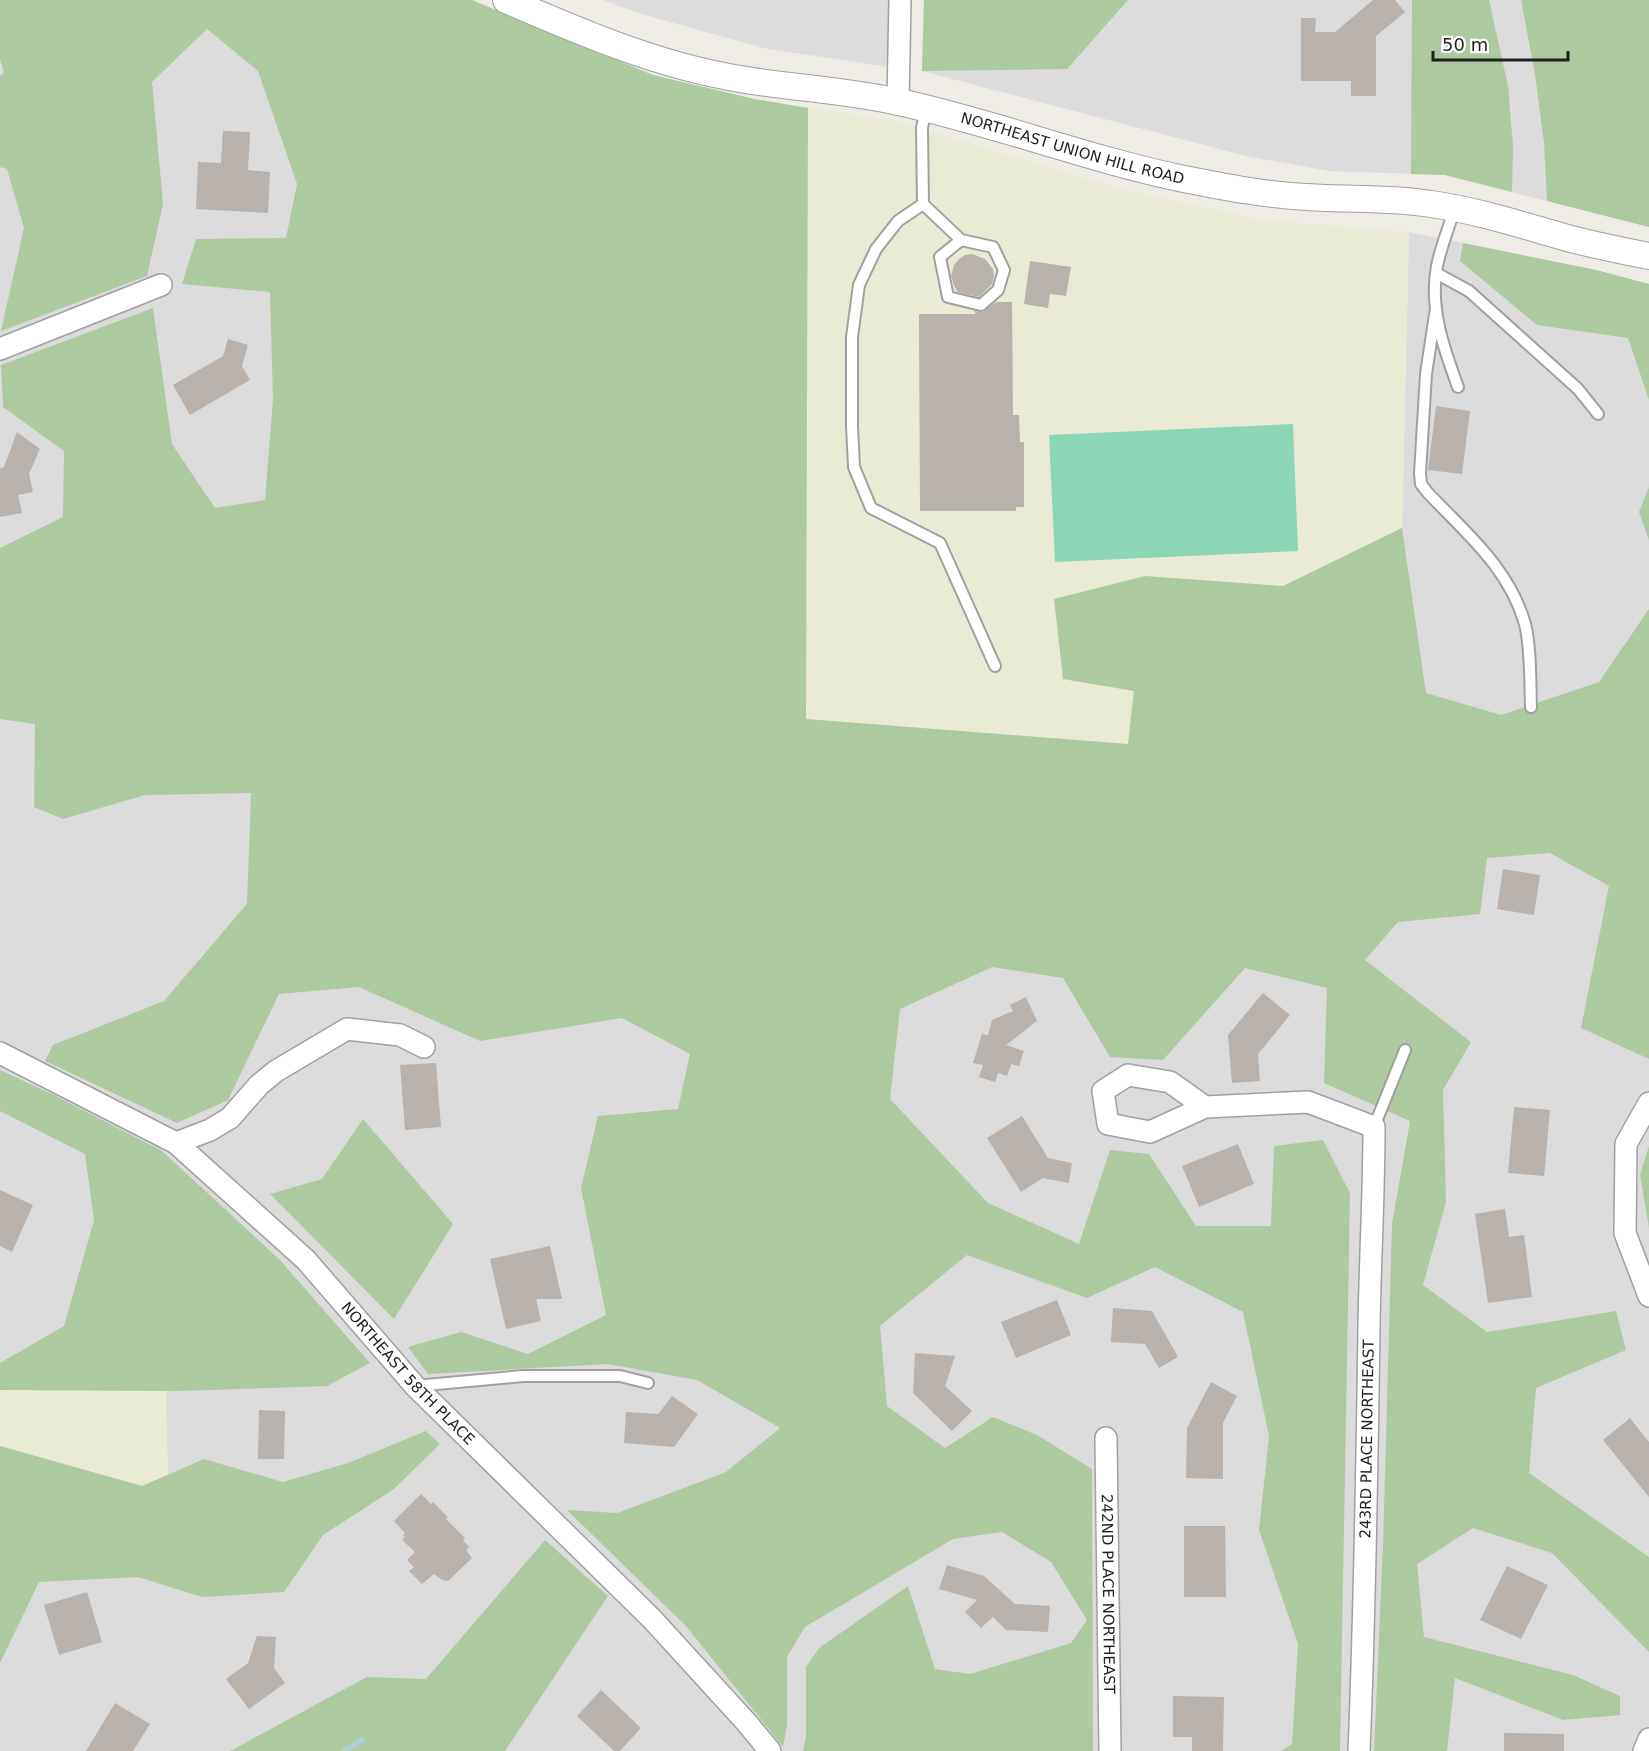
<svg xmlns="http://www.w3.org/2000/svg" width="1649" height="1751" viewBox="0 0 1649 1751" font-family="'DejaVu Sans',sans-serif">
<style>
.residential{fill:#dddcdc}
.farmland{fill:#eaebd4}
.forest{fill:#adc9a0}
.pitch{fill:#8dd5b7}
.lines{fill:none;stroke-linecap:round;stroke-linejoin:round}
.stream{stroke:#accfd7;stroke-width:5}
.building{fill:#b8b1ac}
.service-casing{stroke:#a0a0a0;stroke-width:14}
.minor-casing{stroke:#a0a0a0;stroke-width:24}
.tertiary-casing{stroke:#a0a0a0;stroke-width:28}
.service{stroke:#fff;stroke-width:10}
.minor{stroke:#fff;stroke-width:21}
.tertiary{stroke:#fff;stroke-width:26}
.labels{text-anchor:middle;dominant-baseline:central;stroke-width:4.5;stroke-linejoin:round;paint-order:stroke}
.street-label{font-size:15px;fill:#1f1f1f;stroke:#fff}
</style>
<rect width="100%" height="100%" fill="#efece6"/>
<path class="residential" d="M0 0H472L653 75 754 99 808 108 806 718 1063 679 1145 576 1283 586 1402 528 1409 232 1596 270 1649 284V1751H0Z
M603 0H890L889 67 768 49 641 14Z
M924 0H1649V227L1445 175 1329 171 1246 156 922 71Z"/>
<path class="farmland" d="M808 108 893 120 1125 190 1262 220 1409 232 1402 528 1283 586 1145 576 1128 744 806 719Z
M0 1390 166 1391 168 1475 142 1486 0 1446Z"/>
<path class="forest" d="M0 0H472L653 75 754 99 808 108 806 719 1128 744 1134 691 1063 679 1054 599 1145 576 1283 586 1402 528 1426 693 1501 715 1599 682 1649 609V1059L1581 1028 1609 886 1550 853 1487 858 1480 914 1398 922 1365 960 1471 1042 1443 1090 1446 1202 1423 1285 1487 1332 1616 1311 1626 1350 1536 1388 1529 1473 1649 1557V1652L1552 1553 1473 1528 1417 1564 1424 1637 1573 1675 1620 1696V1715L1563 1720 1455 1678 1447 1751H1374L1383 1544 1392 1224 1410 1121 1324 1083 1327 988 1245 968 1163 1060 1110 1057 1063 978 992 967 900 1009 890 1099 988 1203 1079 1244 1110 1150 1149 1154 1196 1226H1271L1274 1146 1323 1140 1350 1193 1340 1751H1280L1292 1744 1298 1644 1259 1530 1269 1436 1243 1312 1155 1267 1087 1298 967 1255 880 1326 887 1406 945 1448 993 1417 1037 1435 1092 1469 1093 1751H803L806 1736V1667L819 1648 908 1586 935 1669 970 1674 1071 1643 1087 1620 1051 1562 1002 1532 953 1539 805 1627 787 1657V1725L783 1747 686 1626 567 1510 617 1513 726 1472 780 1428 697 1380 608 1364 428 1374 408 1347 461 1332 528 1354 606 1315 581 1188 598 1116 678 1109 690 1054 622 1018 480 1041 359 987 279 994 228 1100 177 1123 45 1061 53 1045 164 1001 247 904 251 793 145 795 63 819 34 807 35 724 0 719V548L63 517 64 451 3 407 1 365 153 308 172 444 215 508 265 500 273 400 270 292 182 284 196 239 286 238 297 184 258 71 207 29 152 82 163 204 147 276 1 331 24 228 7 169 0 167V76L4 73 0 59Z
M924 0H1128L1067 69 922 71Z
M1412 0H1489L1508 86 1513 146 1512 192 1445 175 1411 174Z
M1521 0H1649V227L1547 201 1544 143 1535 74Z
M1463 243 1596 270 1649 284V400L1628 338 1537 325 1460 261Z
M1649 487V540L1639 512Z
M0 1070 52 1094 162 1151 280 1260 370 1363 327 1386 179 1391 0 1390V1363L64 1326 94 1220 85 1154 0 1111Z
M363 1119 453 1224 394 1319 270 1194 322 1179Z
M1649 1146V1228L1640 1175Z
M426 1431 440 1444 394 1489 323 1535 284 1592 202 1597 138 1577 39 1582 0 1663V1446L142 1486 204 1459 283 1482 348 1463Z
M545 1540 608 1596 505 1751H230L367 1677 426 1679Z"/>
<path class="pitch" d="M1293 424 1298 551 1055 562 1049 435Z"/>
<g class="lines">
<path class="stream" d="M344 1751 362 1740"/>
</g>
<path class="building" d="M1373 0H1395L1405 12 1376 36V96H1351V81H1301V18H1316L1315 32H1335Z
M223 131 250 132 248 170 270 172 268 213 196 209 198 162 221 163Z
M972 254 985 259 993 269 994 276 992 284 979 297 958 292 954 286 951 276 954 265 959 259 965 255Z
M1030 261 1071 267 1066 296 1050 294 1048 308 1024 304Z
M996 302H1012L1013 415H1019L1020 442H1024V507H1016V511H920L919 314H976L974 311 983 312Z
M228 339 248 345 242 366 250 380 190 415 173 385 223 356Z
M1436 406 1470 411 1462 474 1428 470Z
M17 432 40 449 29 474 33 492 18 495 22 513 0 517V468L4 467Z
M1503 869 1540 875 1534 915 1497 909Z
M1263 993 1290 1015 1258 1054 1260 1081 1232 1083 1228 1035Z
M1026 997 1037 1021 1006 1045 1024 1051 1019 1066 1011 1064 1007 1076 998 1073 995 1082 979 1077 983 1065 973 1063 982 1034 988 1035 992 1020 1013 1011 1010 1005Z
M436 1063 441 1127 405 1130 400 1065Z
M1514 1107 1550 1110 1544 1176 1508 1173Z
M1022 1116 1048 1158 1072 1163 1069 1183 1043 1178 1021 1192 987 1138Z
M1238 1144 1254 1184 1199 1207 1182 1166Z
M0 1190 33 1205 12 1252 0 1246Z
M1505 1209 1509 1237 1524 1235 1532 1297 1488 1303 1475 1214Z
M550 1246 562 1299H536L541 1321 506 1329 490 1259Z
M1057 1300 1071 1335 1016 1358 1001 1322Z
M1113 1308 1152 1311 1178 1357 1159 1368 1145 1344 1111 1342Z
M915 1353 955 1356 945 1386 972 1411 952 1431 913 1393Z
M1211 1382 1237 1396 1223 1423V1479L1186 1478 1187 1428Z
M672 1396 698 1414 674 1447 624 1443 626 1412 658 1414Z
M259 1410 285 1411 284 1459H258Z
M1630 1418 1649 1442V1497L1603 1440Z
M421 1494 431 1504 433 1502 448 1517 446 1519 465 1538 463 1540 469 1547 466 1550 472 1558 448 1581 442 1580 434 1574 422 1584 409 1571 414 1567 407 1560 415 1552 402 1540 405 1537 403 1535 405 1533 394 1521Z
M1184 1526H1225L1226 1597H1184Z
M947 1565 984 1576 1015 1604 1050 1606 1048 1632 1006 1630 993 1617 981 1628 965 1612 977 1600 939 1589Z
M1507 1566 1548 1585 1521 1639 1480 1620Z
M87 1592 102 1642 59 1655 44 1605Z
M257 1636 276 1637 274 1668 285 1683 249 1709 226 1679 248 1663Z
M601 1690 641 1728 620 1751H614L577 1716Z
M1173 1696 1224 1697 1223 1751H1192V1737H1173Z
M115 1703 150 1724 133 1751H86Z
M1504 1733 1564 1734V1751H1504Z"/>
<g class="lines">
<g class="service-casing">
<path id="service" d="M926 108 922 128 923 204 898 221 876 249 859 285 852 337V426L854 467 871 508 940 543 995 666
M923 204 961 240 993 247 1004 270 998 290 981 305 948 297 940 257 961 240
M1455 208C1449 227 1441 246 1437 266 1429 308 1444 349 1458 387
M1436 273 1469 291 1578 389 1598 414
M1436 308 1426 374 1420 473 1421 484 1428 493C1467 534 1509 568 1525 624 1531 647 1530 682 1531 707
M1374 1127 1405 1050
M415 1386 523 1376H620L648 1383"/>
</g>
<g class="minor-casing">
<g id="minor">
<path d="M898 101 900 0"/>
<path d="M0 349 161 285"/>
<path id="s1" d="M0 1053 176 1143 306 1260 415 1386 652 1619 747 1723 770 1751"/>
<path d="M1649 1103 1626 1144 1625 1233 1649 1296"/>
<path d="M1205 1107 1150 1132 1108 1124 1103 1091 1128 1075 1170 1082 1205 1107 1308 1102 1374 1127C1374 1194 1370 1261 1369 1327 1367 1469 1365 1610 1359 1751"/>
<path d="M176 1143 210 1130 230 1118 259 1085 276 1071 347 1029 400 1035 424 1047"/>
<path id="s2" d="M1106 1438 1110 1751"/>
<path d="M1644 1751 1649 1739"/>
</g>
</g>
<g class="tertiary-casing">
<g id="tertiary">
<path id="s3" d="M506 0C578 31 652 63 729 77 786 88 843 89 899 102 995 123 1088 159 1184 179 1224 187 1266 195 1307 197 1348 200 1390 197 1431 204 1474 210 1515 223 1557 235 1587 244 1618 250 1649 256"/>
</g>
</g>
<use href="#service" class="service"/>
<use href="#minor" class="minor"/>
<use href="#tertiary" class="tertiary"/>
</g>
<g class="labels">
<g class="street-label">
<text stroke="none"><textPath href="#s3" startOffset="588">NORTHEAST UNION HILL ROAD</textPath></text>
<text stroke="none"><textPath href="#s1" startOffset="525">NORTHEAST 58TH PLACE</textPath></text>
<text transform="translate(1367 1439) rotate(-89)">243RD PLACE NORTHEAST</text>
<text stroke="none"><textPath href="#s2" startOffset="156">242ND PLACE NORTHEAST</textPath></text>
</g>
</g>
<path d="M1433 51v9h135v-9" fill="none" stroke="#1f1f1f" stroke-width="3"/>
<text x="1442" y="51" font-size="18" fill="#1f1f1f" stroke="#ffffff" stroke-width="4.5" paint-order="stroke">50 m</text>
</svg>
